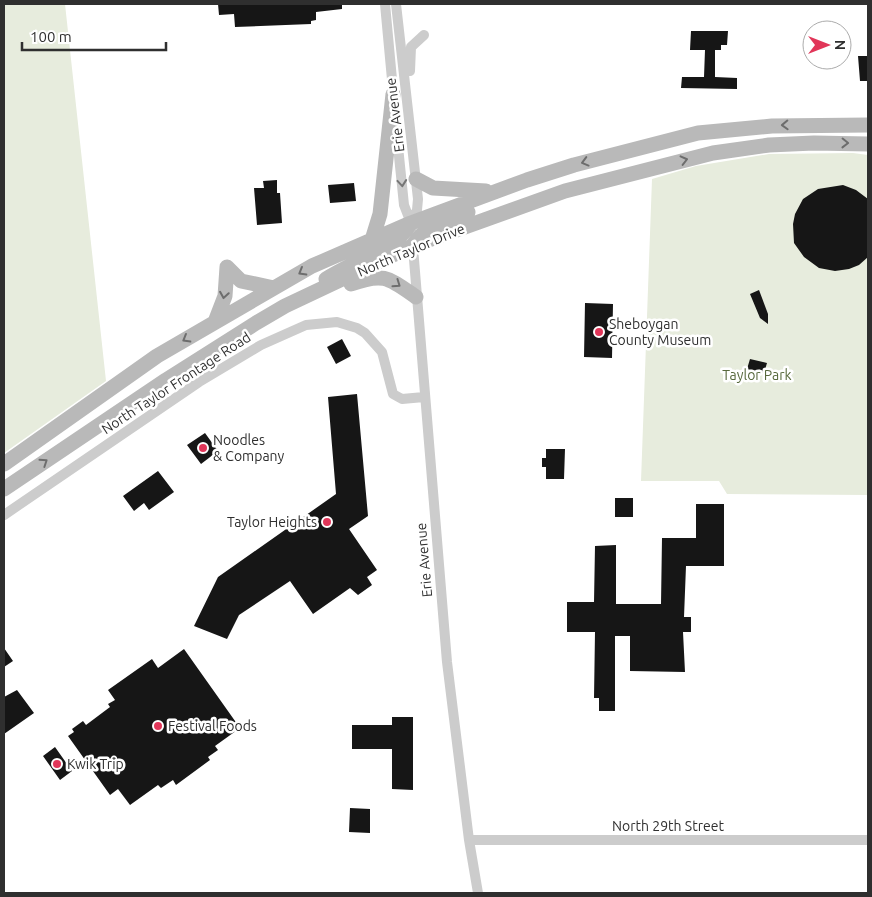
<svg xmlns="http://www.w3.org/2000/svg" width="872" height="897" viewBox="0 0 872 897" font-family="Ubuntu,sans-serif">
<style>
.green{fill:#e7ecdd}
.building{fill:#161616}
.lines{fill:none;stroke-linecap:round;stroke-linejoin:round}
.minor{stroke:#ccc;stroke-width:10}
.secondary{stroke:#b9b9b9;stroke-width:15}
.oneway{stroke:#6d6d6d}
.oneway2{stroke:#767676}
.poi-dot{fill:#e13659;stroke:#fff;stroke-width:2}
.labels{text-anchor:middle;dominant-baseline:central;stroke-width:5;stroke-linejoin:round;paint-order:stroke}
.street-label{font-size:14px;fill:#2f2f2f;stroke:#fff}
.poi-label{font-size:14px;fill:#2f2f2f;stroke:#fff;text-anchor:start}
.park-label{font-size:14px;fill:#58693d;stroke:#fff}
</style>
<rect width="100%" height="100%" fill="#fff"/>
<path class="green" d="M4 4H65L106 381 4 453Z
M853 153 868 155V495L727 494 719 481H641L652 179 696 166 769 154Z"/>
<path class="building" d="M218 4H342V9L316 12V20L311 21V24L235 27 234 14 219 15Z
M691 31H728L727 45H721V50H715V77L737 78V89L681 88 682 77H704L705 50H690Z
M858 56H868V81H860Z
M277 180V193H280L282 223 257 225 254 188H264L263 181Z
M354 183 356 201 330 203 328 185Z
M843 185 856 190 868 199V257L859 265 849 269 835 271 819 268 804 257 794 243 793 224 795 214 803 199 818 189Z
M759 290 768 314V324L760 318 750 294Z
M585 303 613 304 612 358 584 357Z
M342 339 351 356 336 364 327 347Z
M750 359 767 363 764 373 747 369Z
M357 394 368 516 349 529 377 570 367 577 372 585 358 595 350 588 313 614 290 581 239 615 227 639 194 626 218 577 336 494 328 397Z
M205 433 218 451 201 464 187 445Z
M546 449H565L564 479H546V467H542V458H546Z
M158 471 174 492 149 510 144 503 134 511 123 496Z
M615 498H633V517H615Z
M696 504H724V566H686L684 617H691V632H683L685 672 630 671V636H615V711H599V698H594L595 632H567V602H594L595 546 616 545V604H661L662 538H696Z
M4 648 13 661 4 667Z
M184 649 240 728 215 746 218 750 208 757 210 760 176 785 173 780 161 788 158 785 130 805 118 789 110 795 68 736 74 732 72 729 83 721 86 725 110 707 108 704 115 700 108 690 152 659 158 668Z
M17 690 34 713 4 734V697Z
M392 717H413V790L392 789V749H352V725H392Z
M55 747 72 771 60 780 43 756Z
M350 808 370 809V833L349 832Z"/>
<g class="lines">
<path class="minor" d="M385 4 394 101
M396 4 418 199 417 210 411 223
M410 71 411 47 424 35
M395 117 404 205 411 223 447 662 469 840 478 893
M4 515 199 382 261 345 306 325 337 322 357 328 365 333 382 352 393 394 402 399 424 397
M469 840H868"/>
<path class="secondary" d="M416 179 433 188 486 191
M372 240 380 214 393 94
M414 244C426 225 448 221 468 212
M227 267 241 281 274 288
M326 279C350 263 397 248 410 224
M351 284C384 272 389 278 416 297
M215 322 225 296 227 267
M4 464 157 356 312 266 411 223 527 180 574 165 698 133 772 126 868 125
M4 489 166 380 256 323 285 306 412 246 565 191 713 153 769 145 814 143 868 144"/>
</g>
<defs><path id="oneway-chevron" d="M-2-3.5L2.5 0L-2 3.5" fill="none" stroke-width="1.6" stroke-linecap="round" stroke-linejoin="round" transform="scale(1.25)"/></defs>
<g class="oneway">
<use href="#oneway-chevron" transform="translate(785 125) rotate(178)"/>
<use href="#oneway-chevron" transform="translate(845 143) rotate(1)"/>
<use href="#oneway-chevron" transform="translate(684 160) rotate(-14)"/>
<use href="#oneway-chevron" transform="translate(585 162) rotate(165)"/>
<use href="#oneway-chevron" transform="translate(302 272) rotate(150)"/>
<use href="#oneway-chevron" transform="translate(397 284) rotate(35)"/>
<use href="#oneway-chevron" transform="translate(224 295) rotate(99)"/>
<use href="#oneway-chevron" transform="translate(186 339) rotate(150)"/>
<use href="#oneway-chevron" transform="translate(44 462) rotate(-34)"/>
</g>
<use class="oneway2" href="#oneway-chevron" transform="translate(402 183) rotate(85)"/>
<g class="poi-dot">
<circle cx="599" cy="332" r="5"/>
<circle cx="203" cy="448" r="5"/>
<circle cx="327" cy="522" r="5"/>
<circle cx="158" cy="726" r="5"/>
<circle cx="57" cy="764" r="5"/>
</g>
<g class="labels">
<g class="street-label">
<text transform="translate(395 115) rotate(-97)">Erie Avenue</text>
<text transform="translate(411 250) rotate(-23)">North Taylor Drive</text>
<text transform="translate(176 383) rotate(-33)">North Taylor Frontage Road</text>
<text transform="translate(424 560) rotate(-95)">Erie Avenue</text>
<text x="668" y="826">North 29th Street</text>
</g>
<g class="poi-label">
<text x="609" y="324">Sheboygan<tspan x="609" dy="16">County Museum</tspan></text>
<text x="213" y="440">Noodles<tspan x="213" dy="16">&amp; Company</tspan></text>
<text x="317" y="522" text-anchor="end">Taylor Heights</text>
<text x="168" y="726">Festival Foods</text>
<text x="67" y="764">Kwik Trip</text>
</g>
<g class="park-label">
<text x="757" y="375">Taylor Park</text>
</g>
</g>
<rect width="872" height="897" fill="none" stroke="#2f2f2f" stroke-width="10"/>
<g transform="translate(827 45) rotate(90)"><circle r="24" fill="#ffffff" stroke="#acacac"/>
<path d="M0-4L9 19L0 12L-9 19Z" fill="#e13659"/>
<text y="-8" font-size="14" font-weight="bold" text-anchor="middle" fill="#2f2f2f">N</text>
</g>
<path d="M22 42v8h144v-8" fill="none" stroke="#2f2f2f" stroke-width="2.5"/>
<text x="30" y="42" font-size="15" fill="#2f2f2f" stroke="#ffffff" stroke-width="4" paint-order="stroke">100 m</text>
</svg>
